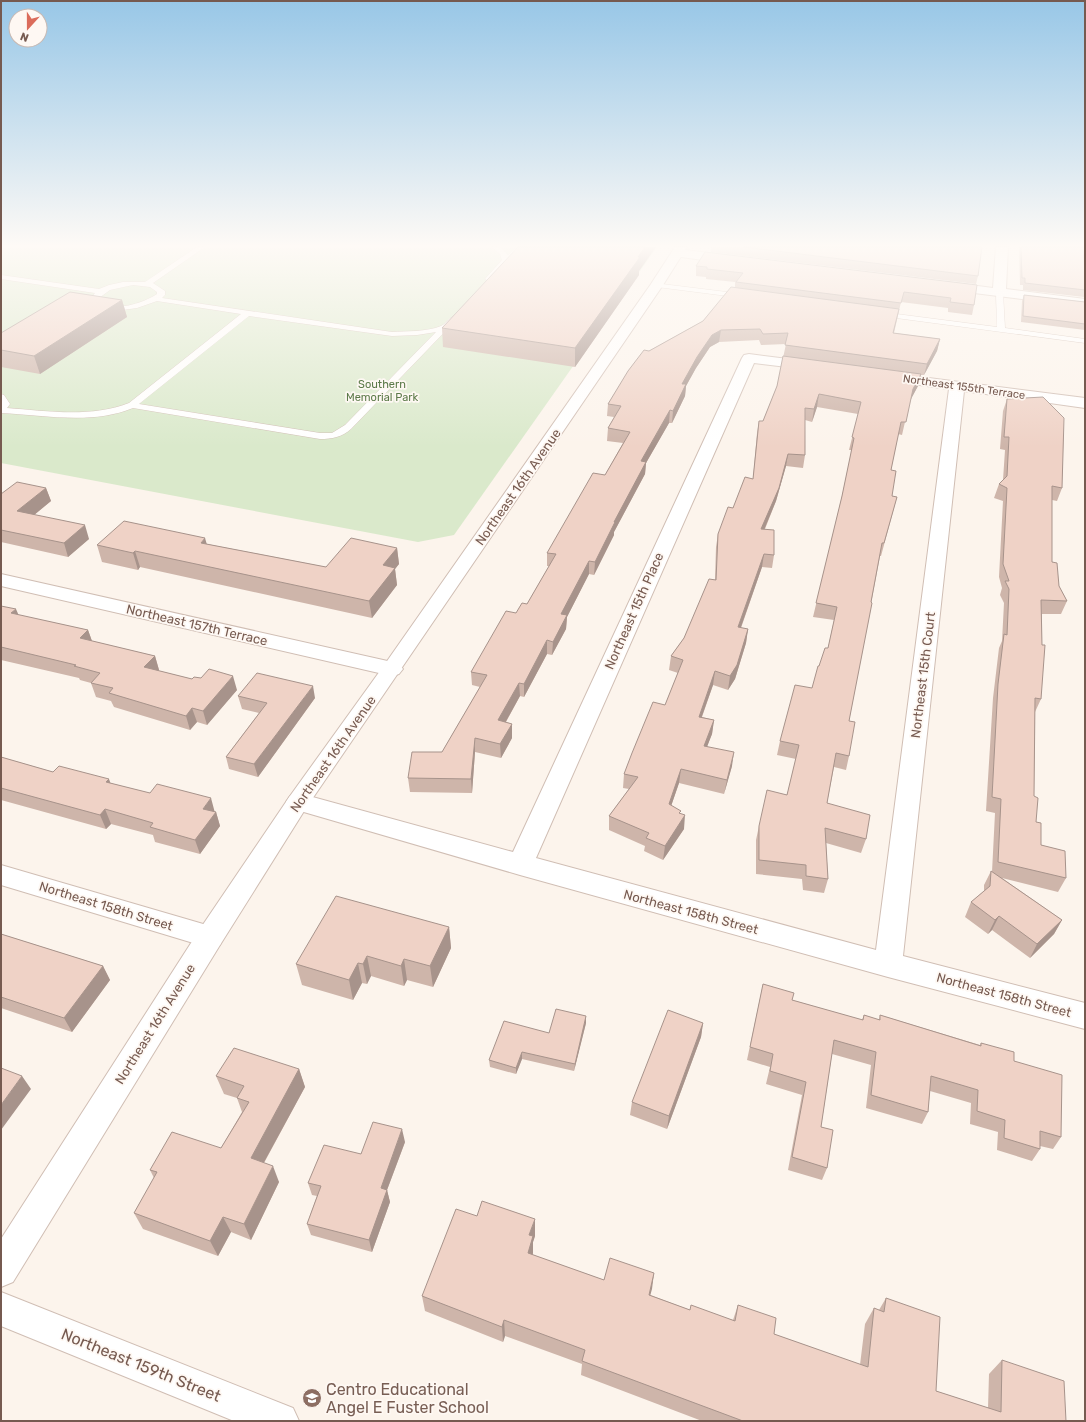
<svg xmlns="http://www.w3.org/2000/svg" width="1086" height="1422" viewBox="0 0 1086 1422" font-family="Rubik,sans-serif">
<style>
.green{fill:#dae9cb}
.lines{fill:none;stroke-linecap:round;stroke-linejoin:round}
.service-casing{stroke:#d0beb4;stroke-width:1}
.minor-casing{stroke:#d0beb4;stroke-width:2}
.tertiary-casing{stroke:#d0beb4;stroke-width:2}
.service{fill:#fff;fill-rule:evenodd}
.minor{fill:#fff;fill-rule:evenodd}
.tertiary{fill:#fff;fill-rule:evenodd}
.wall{fill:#ceb5aa}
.shaded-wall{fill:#a7938b}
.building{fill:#efd2c6;stroke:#a7938b}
.labels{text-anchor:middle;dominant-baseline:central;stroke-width:3.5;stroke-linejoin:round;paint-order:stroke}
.far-park-label{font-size:11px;fill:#5c7a49;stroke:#fef8f3}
.far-street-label{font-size:11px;fill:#765a50;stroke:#fef8f3}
.street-label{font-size:13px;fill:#765a50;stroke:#fef8f3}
.near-street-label{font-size:16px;fill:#765a50;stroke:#fef8f3}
.near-education-label{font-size:16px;fill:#785e54;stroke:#fef8f3;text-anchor:start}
</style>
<rect width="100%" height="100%" fill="#fcf4ec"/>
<path class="green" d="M1 247H657L454 535 418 542 1 463Z"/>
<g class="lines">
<g class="service-casing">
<path id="service" d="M197 247H205L153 283 165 291V295L162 298 392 332C406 331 427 332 441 326 446 324 448 318 453 317L457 319 351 429C342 437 332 439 320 439L133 408C92 425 44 415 1 413V394L4 395 10 404 7 408C46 411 91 418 129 403L241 314 157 301 137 308 115 311 103 309 96 306 91 298 95 293 1 279V275L99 289 109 285 123 282H145ZM133 285 150 287 157 292V294C144 303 109 315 99 298L110 290ZM249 316 392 336 417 335 436 332 345 425 332 433H320L139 404Z
M492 247H500L508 255 517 247H525L507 264 492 281H489L485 279 502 260 500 254Z
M654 283 743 294 747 296 743 298 657 287H654Z
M996 291H1002L1003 293 1005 328 1085 339V343L881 316 877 314 881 312 997 327Z"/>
</g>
<g class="minor-casing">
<path id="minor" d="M996 247H1008L1006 289 1085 299V307L942 289 941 286 942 283 947 282 993 288Z
M678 249 732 256 736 257 738 260 736 263 732 264 674 256 672 253 674 250Z
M749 354 812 362 817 363 819 366 817 369 812 370 754 363 536 858 876 950 949 389 890 381 885 380 883 377 885 374 890 373 1085 398V408L964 391 903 956 1085 1003V1029L888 977 520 875 290 808 286 802 290 796 298 793 513 852 742 358 744 355Z
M1 574 392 662 399 664 403 669 399 674 392 676 1 586Z
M1 865 210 926 220 929 223 937 220 945 210 948 1 885Z"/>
</g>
<g class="tertiary-casing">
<path id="tertiary" d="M675 247H687L663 285 306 808 220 945 13 1282 1 1287V1239L200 929 290 796 385 664 651 284Z
M1 1292 293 1408 299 1421H234L1 1326Z"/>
</g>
<use href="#service" class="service"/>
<use href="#minor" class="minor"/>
<use href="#tertiary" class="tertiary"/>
</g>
<path class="wall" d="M518 247H656L639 271V275L575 367 443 347 442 328Z
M711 247H982L978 276 976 284 711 252Z
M1019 247H1083L1085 272V294L1084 297 1023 290V285H1020Z
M696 266 977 285 974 305 972 315 948 312V308L901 302 894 333 940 339 937 351 924 375H921L918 386 910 400 902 435 898 434 891 470 892 496 897 497 881 556H880L849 721V756L846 770 834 767 827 803 866 839 861 853 826 843 828 879 824 893 803 890 802 879 756 874V840L759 826 787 795 796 759 777 755 780 741 812 688 819 666 828 648 834 620 813 617 842 496 852 450H849L858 414 817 407 812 422 805 420V455L803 468 786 466 776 501 765 529 774 555 772 568 762 567 741 628 748 629 746 643 735 679 728 690 713 685 702 717 714 720 712 734 707 746 732 766 724 794 679 783 671 806 680 813 684 829 663 860 644 851 645 846 609 830V816L629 789 623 788 624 774 665 705 678 673 669 670 671 656 684 638 715 580 716 547 718 534 733 508 753 479 757 433 759 421H763L777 386 786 344 761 345 759 340 719 342 710 347 696 368 686 386 685 396 672 423H669L646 463 645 474 614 532V535L594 575 589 574 567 617 566 629 552 655 547 654 524 697 520 696 506 722 512 724V738L501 758 475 752 472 793 410 792 408 778 442 752 480 687 472 685 471 672 516 613 527 604 549 566H547V553L605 475 623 443 607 441 608 428 614 417 607 416 608 404 649 351 703 321 735 287V282L706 279V277L696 276Z
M1024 295 1085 302V330L1021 322 1022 301Z
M122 300 127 317 40 374 1 367V333Z
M1007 399 1062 488 1057 501 1052 500V562L1059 586 1067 601 1061 614H1042L1041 699 1035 712 1034 796 1036 822 1041 845 1066 878 1058 892 1002 878 1062 920 1054 934 1030 958 992 930 988 934 965 917 971 902 984 891V885L991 871 992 872 995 813 986 811 993 698 999 648 1002 641 1004 603 1000 595 1002 588 999 577 1003 501 994 498 999 484 1003 480 1005 450 1000 449 1003 411Z
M46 488 51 501 34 515 89 539 68 557 1 542V494Z
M207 544 326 567 397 548 399 564 395 569 397 585 372 618 140 567 138 570 102 562 97 545Z
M1 606 18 615 88 630 92 641 155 656 159 670V671L237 690 207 725 197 722 190 730 114 707 111 701 96 697 91 683 80 680 79 678 1 660Z
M238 696 315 698 258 777 229 769 226 757 259 713 242 709Z
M1 757 53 772 110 783 216 812 220 826 200 854 155 842 153 835 111 824 106 829 1 800Z
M449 927 451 948 433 987 407 980 404 986 371 976 367 984 362 983 353 1000 302 985 296 964Z
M1 934 103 966 110 980 72 1032 1 1008Z
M763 984 792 1000 862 1020 864 1015 879 1020 880 1015 980 1045 981 1043 1014 1061 1061 1137 1053 1149 1040 1146V1149L1032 1161 997 1150 998 1132 970 1124 971 1103 930 1091 928 1112 922 1124 866 1108 871 1065 832 1054 821 1127 827 1168 822 1180 788 1170 802 1095 766 1084 770 1067 747 1060Z
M586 1016V1023L574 1071 522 1059 516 1074 490 1067 489 1060Z
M703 1023 701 1037 667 1129 630 1115 632 1102Z
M299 1069 305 1087 264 1163 279 1182 251 1240 231 1232 218 1256 143 1229 134 1213 154 1178 150 1170 221 1148 242 1112 237 1098 224 1094 216 1076Z
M405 1142 387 1190 390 1202 372 1252 311 1235 307 1224 317 1196 312 1195 308 1183 361 1154Z
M477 1216 535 1236 533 1242V1255L604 1280 654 1273 650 1295 690 1310 733 1320 738 1305 774 1334 860 1365 865 1324 874 1308 879 1310 886 1298 936 1391 988 1408 989 1374 1002 1360 1066 1421H702L581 1375 582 1364 505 1336 503 1342 425 1311 422 1296Z"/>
<path class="shaded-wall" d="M645 247H656L639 271V275L575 367V348Z
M122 300 127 317 40 374 34 356Z
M721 330 719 342 710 347 696 368 686 386 685 396 672 423 673 411 682 384 697 357 712 335Z
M940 339 937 351 924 375 927 364Z
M921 374 918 386 910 401 913 389Z
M819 394 817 407 812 422 814 409Z
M670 410 669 423 646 463 645 474 614 532V535L594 575 595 562 641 461Z
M788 454 786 466 776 501 759 542 761 529Z
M46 488 51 501 22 525 17 511Z
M85 525 89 539 68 557 64 543Z
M205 538 210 555 201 543Z
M397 548 399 564 395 569 397 585 372 618 369 601 383 565Z
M135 551 140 567 138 570 133 553Z
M764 554 762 567 736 641 738 627Z
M589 561V574L567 617 566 629 552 655 553 642 561 614Z
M16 609 22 623 11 613Z
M748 629 746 643 735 679 728 690 730 676Z
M88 630 93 644 80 638Z
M547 640V654L524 697V684Z
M155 656 159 670 149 681 144 667Z
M715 671 713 685 697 730 699 717Z
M233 676 237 690 207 725 203 711Z
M519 683 520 696 499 734 498 720Z
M313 686 315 698 258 777 254 764Z
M192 708 197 722 190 730 186 716Z
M714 720 712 734 702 760 704 746Z
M512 724V738L501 758 500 744Z
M475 738V752L472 793 471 779Z
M734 752 732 766 724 794 727 780Z
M681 769 679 783 667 818 669 804Z
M109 779 114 793 106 782Z
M211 798 215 813 203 809Z
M105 809 111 824 106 829 100 815Z
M216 812 220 826 200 854 195 840Z
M685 815 684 829 663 860 665 846Z
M999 916 992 930 988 934 995 920Z
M1062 920 1054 934 1030 958 1037 944Z
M449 927 451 948 433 987 430 966Z
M367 956 371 976 367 984 363 964Z
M404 959 407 980 404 986 401 966Z
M358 963 362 983 353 1000 349 980Z
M103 966 110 980 72 1032 64 1018Z
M586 1016V1023L574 1071 575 1064Z
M703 1023 701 1037 667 1129 669 1116Z
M522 1052V1059L516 1074V1068Z
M299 1069 305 1087 257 1175 251 1158Z
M22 1076 31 1089 1 1130V1105Z
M402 1129 405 1142 387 1190 390 1202 372 1252 369 1240 381 1188Z
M273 1166 279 1182 251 1240 244 1224Z
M223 1217 231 1232 218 1256 210 1241Z
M535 1219V1236L533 1242V1253L528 1269V1253L529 1235Z
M654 1273 652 1289 646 1311 649 1295Z
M504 1320 505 1336 503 1342 502 1327Z"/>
<path class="building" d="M518 247H645L638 257H640L575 348 442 328Z
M744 247H982L978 276Z
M1021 247H1083L1085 272V290L1025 283V278H1022Z
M705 252 977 285 974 305 950 302 951 298 904 292 901 303 736 282 743 273 707 269V267L696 266Z
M731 287 899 309 893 333 940 339 927 364 785 345 788 333 763 334 760 329 721 330 712 335 697 357 682 384H686L673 411 670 410 641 461 646 462 614 522H615L595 562 589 561 561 614 567 615 553 642 547 640 524 684 519 683 498 720 512 724 500 744 475 738 471 779 408 778 412 752H442L487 675 471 672 506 611 516 613 522 603 527 604 556 554 547 553 593 473 605 475 630 432 608 428 621 406 608 404 628 371 644 350 649 351 703 321Z
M70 292 122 300 34 356 1 350V333Z
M1024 295 1085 302V324L1023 316Z
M783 356 921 374 913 389 906 422H901L891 470 896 471 892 496 897 497 884 543H882L871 602 872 603 849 721 855 722 849 756 836 753 827 803 870 815 866 839 825 828 828 879 806 876V865L759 860V826L767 790 787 795 799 745 780 741 795 685 812 688 818 666H819L825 648H828L837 607 816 603 842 496 854 438 852 437 861 402 819 394 814 409 805 408V455L788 454 779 488 761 529 774 530V555L764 554 738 627 748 629 737 665 730 676 715 671 699 717 714 720 704 746 734 752 727 780 681 769 669 804 681 811 679 813 685 815 665 846 646 838 649 833 609 816 638 777 624 774 632 753 653 702 665 705 683 660 671 656 684 638 709 579 716 580 718 534 728 507 733 508 745 477 753 479 759 421H763L777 386Z
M1043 397 1064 418 1062 488 1052 486V562L1057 563 1059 586 1067 601 1041 600 1042 645H1045L1041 699 1035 698 1034 796 1038 798 1036 822 1041 823V845L1065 851 1066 878 998 862 1001 799 992 797 998 684 1004 634 1007 635 1009 589 1005 581H1009L1003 564 1007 488 999 484 1007 476 1009 437H1004L1007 399Z
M17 482 46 488 17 511 85 525 64 543 1 530V494Z
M124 521 205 538 201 543 326 567 351 538 397 548 383 565 395 568 369 601 135 551 133 553 97 545Z
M1 606 16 609 11 613 88 630 80 638 155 656 144 667 192 679 194 677 201 678 209 669 233 676 203 711 192 708 186 716 109 693 113 688 91 683 100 673 74 666 76 665 1 647Z
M257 673 313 686 254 764 226 757 267 703 238 696Z
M1 757 53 772 59 766 109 779 106 782 150 793 157 784 211 798 203 809 216 812 195 840 150 827 153 823 105 809 100 815 1 788Z
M991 871 1062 920 1037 944 999 916 995 920 971 902 990 886Z
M336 896 449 927 430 966 404 959 401 966 367 956 363 964 358 963 349 980 296 964Z
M1 934 103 966 64 1018 1 997Z
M763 984 794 993 792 1000 863 1020 864 1015 880 1020V1015L981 1046V1043L1014 1052V1061L1062 1075 1061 1137 1040 1131V1149L1004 1138 1005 1120 977 1111 978 1090 931 1076 928 1112 871 1095 876 1052 834 1040 821 1127 833 1130 827 1168 792 1157 806 1082 770 1071 773 1054 750 1047Z
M556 1009 586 1016 575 1064 522 1052 516 1068 489 1060 504 1021 549 1033Z
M668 1010 703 1023 669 1116 632 1102Z
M234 1048 299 1069 251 1158 273 1166 244 1224 223 1217 210 1241 134 1213 157 1172 150 1170 172 1132 221 1148 249 1102 237 1098 244 1086 216 1076Z
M1 1068 22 1076 1 1105Z
M373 1122 402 1129 381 1188 387 1190 369 1240 307 1224 321 1186 308 1183 324 1145 361 1154Z
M482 1201 535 1219 529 1235 533 1236 528 1253 604 1280 610 1258 654 1273 649 1295 690 1310 691 1305 735 1321 738 1305 776 1318 774 1334 868 1367 874 1308 884 1312 886 1298 940 1317 936 1391 1001 1412 1002 1360 1064 1381 1066 1421H743L582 1361 585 1350 504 1320 502 1327 422 1296 456 1209 477 1216Z"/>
<linearGradient id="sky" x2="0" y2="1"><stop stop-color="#98c7e7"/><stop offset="0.55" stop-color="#fefaf6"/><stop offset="1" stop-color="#fefaf6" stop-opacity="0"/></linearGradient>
<rect width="1086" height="447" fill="url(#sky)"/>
<defs>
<g id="school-disc" transform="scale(1)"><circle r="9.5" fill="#8d6e63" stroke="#fef8f3"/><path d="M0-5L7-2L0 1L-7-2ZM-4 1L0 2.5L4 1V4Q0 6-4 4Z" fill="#fff"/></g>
</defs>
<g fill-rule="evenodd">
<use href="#school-disc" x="312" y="1398"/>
</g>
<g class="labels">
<g class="far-park-label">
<text x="382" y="384">Southern<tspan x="382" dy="13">Memorial Park</tspan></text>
</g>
<g class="far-street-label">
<text transform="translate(964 387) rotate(8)">Northeast 155th Terrace</text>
</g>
<g class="street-label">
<text transform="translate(518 487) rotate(-55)">Northeast 16th Avenue</text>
<text transform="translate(634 611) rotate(-66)">Northeast 15th Place</text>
<text transform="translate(197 625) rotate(13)">Northeast 157th Terrace</text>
<text transform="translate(923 675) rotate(-83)">Northeast 15th Court</text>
<text transform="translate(333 754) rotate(-55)">Northeast 16th Avenue</text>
<text transform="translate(106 906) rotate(17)">Northeast 158th Street</text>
<text transform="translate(691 912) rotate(15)">Northeast 158th Street</text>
<text transform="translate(1004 995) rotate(15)">Northeast 158th Street</text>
<text transform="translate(155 1024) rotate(-58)">Northeast 16th Avenue</text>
</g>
<g class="near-street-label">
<text transform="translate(141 1365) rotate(22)">Northeast 159th Street</text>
</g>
<g class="near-education-label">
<text x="326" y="1389">Centro Educational<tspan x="326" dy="18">Angel E Fuster School</tspan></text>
</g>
</g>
<rect width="1086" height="1422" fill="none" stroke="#765a50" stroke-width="4"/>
<g transform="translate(28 28) rotate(201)"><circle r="19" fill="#fef8f3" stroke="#c8b9b2"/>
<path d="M0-3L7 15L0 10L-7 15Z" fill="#db6c5b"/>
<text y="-6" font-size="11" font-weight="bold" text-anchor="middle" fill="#765a50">N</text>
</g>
</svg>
